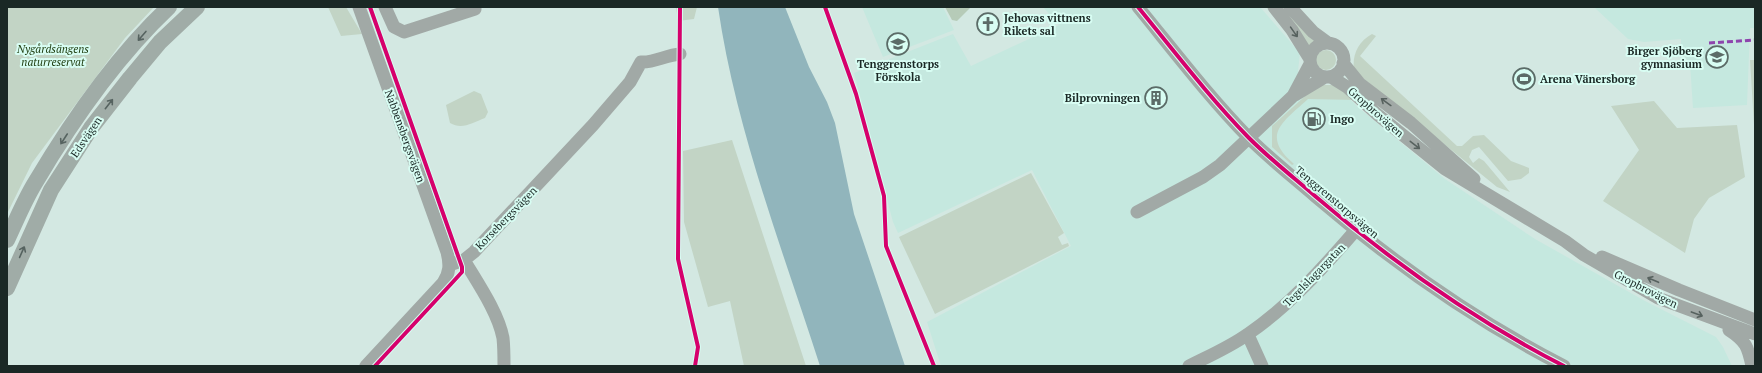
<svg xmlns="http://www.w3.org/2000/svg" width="1762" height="373" viewBox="0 0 1762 373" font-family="'PT Serif',serif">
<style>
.built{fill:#c5e8df}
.green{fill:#c2d4c5}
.forest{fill:#b6cbb8}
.water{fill:#91b5bc}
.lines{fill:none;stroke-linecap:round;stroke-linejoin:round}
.minor{stroke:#a1a9a6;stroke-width:13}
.major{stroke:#a0aca7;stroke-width:16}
.quiet{stroke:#8e44ad;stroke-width:3;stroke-dasharray:6 3;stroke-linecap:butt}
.cycleway-casing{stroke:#d8fdf3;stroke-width:6}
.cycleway{stroke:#d6006c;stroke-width:4}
.oneway{stroke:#57625f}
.oneway2{stroke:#566360}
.labels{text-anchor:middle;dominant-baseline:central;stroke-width:4;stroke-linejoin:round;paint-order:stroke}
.poi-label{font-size:11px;font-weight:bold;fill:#1a2825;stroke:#d8fdf3;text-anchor:start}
.park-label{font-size:11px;font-style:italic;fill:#1b390b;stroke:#d8fdf3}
.street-label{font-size:11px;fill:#1a2825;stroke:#d8fdf3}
</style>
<rect width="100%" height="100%" fill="#d3e8e2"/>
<path class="built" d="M862 7H943L954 30 883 57Z
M1043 7H1260L1300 53 1298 71 1310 97 1347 96 1359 108 1445 179 1535 239 1645 301 1716 337 1723 347 1732 366H941L927 322 1071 246 1032 170 898 233 893 222 854 73 953 34 971 66 1059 25Z
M1594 7H1755V28H1750L1747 105 1693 108 1690 64 1681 51V39L1644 42 1628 39Z"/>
<path class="green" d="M7 7H154L125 38 32 163 7 214Z
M328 7H346L362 34 341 36Z
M676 7H697L694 19 678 21Z
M1278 7H1284L1316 42 1309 47Z
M1372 34 1376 36 1360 56 1457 146H1462L1473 136 1484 135 1511 161 1529 168V173L1521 179 1508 181 1479 147 1472 150 1469 157 1473 163 1479 158 1484 161 1510 192 1497 187 1354 71C1352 54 1358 42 1372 34Z
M1316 60a10 10 0 1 1 20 0a10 10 0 1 1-20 0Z
M1750 60H1755V141Z
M1321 85H1334L1355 100 1308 99C1283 122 1260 135 1294 164L1292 165 1272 147V126L1314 88Z
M474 91 481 94 488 112 485 118C472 123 462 130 450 123L446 105Z
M1654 101 1677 128 1737 125 1745 177 1709 198 1694 219 1685 253 1603 201 1639 150 1611 106Z
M732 140 806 366H744L730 301 708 307 684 222 683 151Z
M1031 173 1064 233 1058 237 1062 245 1068 243 1069 246 935 314 899 237Z"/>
<path class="forest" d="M945 7H971L957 21 952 20Z"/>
<path class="water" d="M718 7H785L809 67 827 102 835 123 854 214 905 366H820C782 248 736 130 718 7Z"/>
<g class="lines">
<path class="minor" d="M359 7 447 252C450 264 450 273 443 283L366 366
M385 7 394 27 404 32 475 9
M1138 7C1174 51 1209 97 1249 138 1270 159 1293 177 1315 196 1391 261 1474 320 1564 366
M1274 7 1292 30 1310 59
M1290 7 1313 32 1328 43
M1310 60a17 17 0 1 1 34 0a17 17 0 1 1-34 0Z
M1343 63 1360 84 1411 123 1474 179
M1331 77 1347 87 1378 115 1445 169 1565 241 1584 255 1658 298 1755 334
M1295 95 1325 77
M1137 212 1203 177 1220 165 1293 96 1310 64
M1602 257 1679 290 1755 320
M464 260C477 282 498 312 503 338 504 347 504 357 504 366
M449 265 464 260 474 252 593 125 630 82 641 62C654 63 666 55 680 54
M1729 330C1746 341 1748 347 1752 366
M1248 335 1262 366
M1189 366C1209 356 1230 347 1248 334 1289 306 1322 269 1355 231"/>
<path class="major" d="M7 240C16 221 24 201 35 183 71 122 117 56 169 7
M7 288 51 190 91 128 130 78 160 42 197 7"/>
<path class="quiet" d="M1709 43 1755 40"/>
<g class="cycleway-casing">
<path id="cycleway" d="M370 7 462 267V272L451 284 375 366
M680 7 678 259 698 347 695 366
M825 7 856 94 884 196 886 246 934 366
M1138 7C1174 51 1209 97 1249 138 1270 159 1293 177 1315 196 1391 261 1474 320 1564 366"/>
</g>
<use href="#cycleway" class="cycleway"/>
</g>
<defs><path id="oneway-shaft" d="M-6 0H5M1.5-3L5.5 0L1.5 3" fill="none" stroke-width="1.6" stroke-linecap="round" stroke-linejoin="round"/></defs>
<g class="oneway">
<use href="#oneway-shaft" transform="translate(1294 32) rotate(55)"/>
<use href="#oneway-shaft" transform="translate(1386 102) rotate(-144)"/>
<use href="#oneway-shaft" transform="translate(1415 145) rotate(38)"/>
<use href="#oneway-shaft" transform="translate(1653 280) rotate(-157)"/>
<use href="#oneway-shaft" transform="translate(1697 314) rotate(20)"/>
</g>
<g class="oneway2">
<use href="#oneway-shaft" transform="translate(142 36) rotate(131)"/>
<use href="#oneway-shaft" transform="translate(109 104) rotate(-52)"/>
<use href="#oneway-shaft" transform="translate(64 139) rotate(123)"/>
<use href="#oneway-shaft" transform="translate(22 252) rotate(-66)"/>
</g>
<defs>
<g id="church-ring" transform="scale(1.15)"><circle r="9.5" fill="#d8fdf3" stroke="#5b6b67" stroke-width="1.5"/><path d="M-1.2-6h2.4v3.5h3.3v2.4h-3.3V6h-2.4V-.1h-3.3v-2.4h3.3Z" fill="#5b6b67"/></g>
<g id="school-ring" transform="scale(1.15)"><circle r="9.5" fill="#d8fdf3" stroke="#5b6b67" stroke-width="1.5"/><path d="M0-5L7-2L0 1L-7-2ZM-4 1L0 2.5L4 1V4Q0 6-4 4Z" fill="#5b6b67"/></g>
<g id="stadium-ring" transform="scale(1.15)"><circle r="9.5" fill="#d8fdf3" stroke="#5b6b67" stroke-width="1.5"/><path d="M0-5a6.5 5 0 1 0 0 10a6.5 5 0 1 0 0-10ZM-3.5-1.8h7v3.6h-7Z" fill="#5b6b67"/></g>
<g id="building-ring" transform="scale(1.15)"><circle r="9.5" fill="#d8fdf3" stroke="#5b6b67" stroke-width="1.5"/><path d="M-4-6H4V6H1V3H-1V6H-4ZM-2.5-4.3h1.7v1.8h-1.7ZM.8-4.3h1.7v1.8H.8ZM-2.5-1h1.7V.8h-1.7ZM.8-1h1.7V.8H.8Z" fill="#5b6b67"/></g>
<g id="fuel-ring" transform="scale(1.15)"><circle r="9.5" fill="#d8fdf3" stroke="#5b6b67" stroke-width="1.5"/><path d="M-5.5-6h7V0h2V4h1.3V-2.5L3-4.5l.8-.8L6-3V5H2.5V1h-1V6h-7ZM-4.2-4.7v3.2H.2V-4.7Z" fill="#5b6b67"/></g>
</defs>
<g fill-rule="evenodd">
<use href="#church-ring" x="988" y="24"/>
<use href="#school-ring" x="898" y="44"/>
<use href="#school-ring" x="1717" y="57"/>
<use href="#stadium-ring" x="1524" y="79"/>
<use href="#building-ring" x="1156" y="98"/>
<use href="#fuel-ring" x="1314" y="119"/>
</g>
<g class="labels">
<g class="poi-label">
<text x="1004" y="18">Jehovas vittnens<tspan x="1004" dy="13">Rikets sal</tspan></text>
<text x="1702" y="51" text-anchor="end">Birger Sjöberg<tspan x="1702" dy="13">gymnasium</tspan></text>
<text x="898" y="64" text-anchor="middle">Tenggrenstorps<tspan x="898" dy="13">Förskola</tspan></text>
<text x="1540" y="79">Arena Vänersborg</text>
<text x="1140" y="98" text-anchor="end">Bilprovningen</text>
<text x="1330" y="119">Ingo</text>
</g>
<g class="park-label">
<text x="53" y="49">Nygårdsängens<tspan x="53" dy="13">naturreservat</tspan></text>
</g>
<g class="street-label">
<text transform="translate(1376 112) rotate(41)">Gropbrovägen</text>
<text transform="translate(405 136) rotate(70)">Nabbensbergsvägen</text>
<text transform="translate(86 137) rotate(-56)">Edsvägen</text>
<text transform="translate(1337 202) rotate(40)">Tenggrenstorpsvägen</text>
<text transform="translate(506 218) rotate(-46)">Korsebergsvägen</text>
<text transform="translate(1314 275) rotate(-46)">Tegelslagargatan</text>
<text transform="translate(1646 289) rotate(27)">Gropbrovägen</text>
</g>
</g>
<rect width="1762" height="373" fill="none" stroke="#1a2825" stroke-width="16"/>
</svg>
